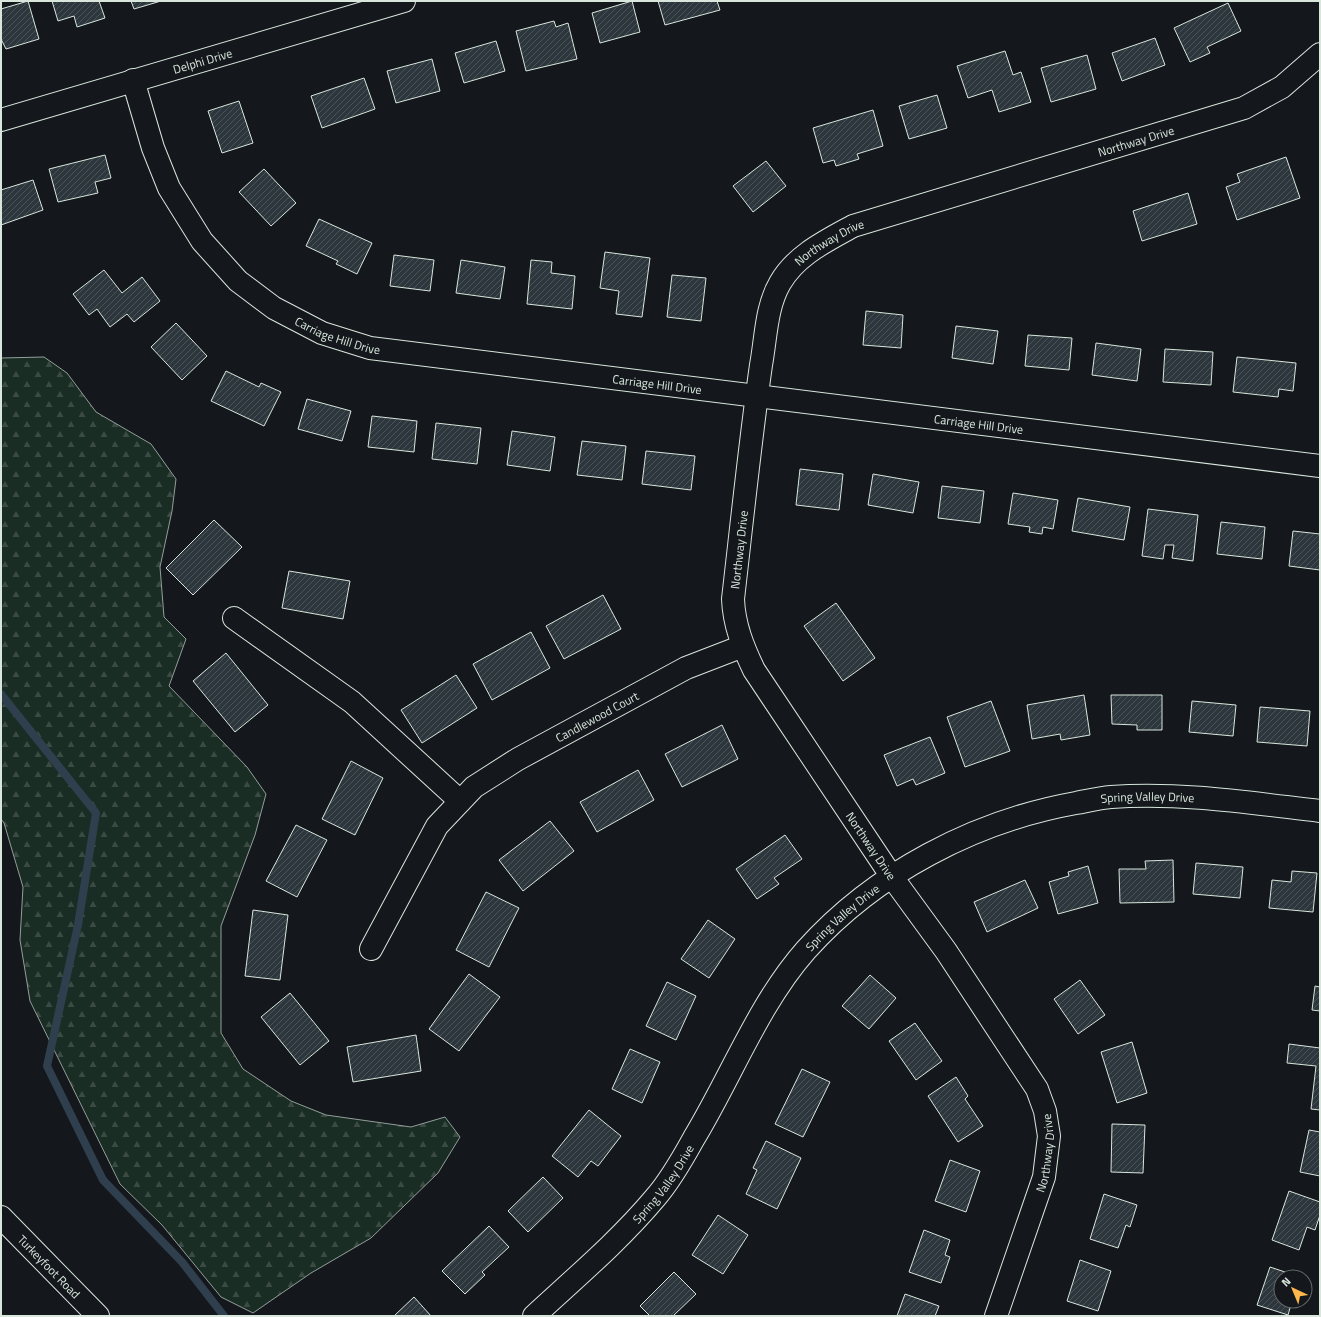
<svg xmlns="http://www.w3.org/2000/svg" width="1321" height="1317" viewBox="0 0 1321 1317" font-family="'Titillium Web',sans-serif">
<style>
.forest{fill:url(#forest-firs);stroke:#939e99}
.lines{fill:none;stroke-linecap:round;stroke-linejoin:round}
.stream{stroke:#2f3f4d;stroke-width:8}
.building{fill:url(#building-hatch);stroke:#d8e6dc}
.minor-casing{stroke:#d8e6dc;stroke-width:24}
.major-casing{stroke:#d8e6dc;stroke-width:24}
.minor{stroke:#14181c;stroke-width:22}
.major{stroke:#14181c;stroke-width:22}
.labels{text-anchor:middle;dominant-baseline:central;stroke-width:3;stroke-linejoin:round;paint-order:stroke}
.street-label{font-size:12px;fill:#d8e6dc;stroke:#14181c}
</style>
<defs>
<pattern id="forest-firs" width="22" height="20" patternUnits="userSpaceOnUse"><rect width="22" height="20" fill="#1a2d24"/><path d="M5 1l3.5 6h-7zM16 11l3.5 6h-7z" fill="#3b4b43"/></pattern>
<pattern id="building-hatch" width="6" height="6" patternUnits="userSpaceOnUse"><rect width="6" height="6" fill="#2c363c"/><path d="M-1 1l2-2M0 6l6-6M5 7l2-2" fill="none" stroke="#4a5358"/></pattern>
</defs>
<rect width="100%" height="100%" fill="#14181c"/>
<path class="forest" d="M44 357 67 373 96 412 151 444 176 479 172 511 160 567 164 617 186 639 169 686 247 767 266 794 255 835 221 926V1033L243 1069 291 1101 326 1115 411 1127 445 1117 460 1137 438 1173 371 1238 311 1273 253 1313 221 1297 162 1225 120 1184 30 1001 20 940 23 887 4 823 1 819V358Z"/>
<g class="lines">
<path class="stream" d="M1 694 96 813 78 925 47 1066 103 1180 182 1262 224 1316"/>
</g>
<path class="building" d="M28 1 39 39 6 49 1 39V9Z
M52 1H99L105 18 77 27 74 16 58 21Z
M131 1H161L134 9Z
M632 1 640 32 600 43 592 13Z
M658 1H717L720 10 665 25Z
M1228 3 1241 31 1207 47 1210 53 1190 62 1174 28Z
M554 21 556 27 568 23 577 59 526 71 516 31Z
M1155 38 1165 65 1122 81 1112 53Z
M496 41 505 71 464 83 455 53Z
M1005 51 1013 75 1021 72 1031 102 999 112 992 90 968 98 957 66Z
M1087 55 1096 89 1051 102 1041 68Z
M432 59 440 91 396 103 387 71Z
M364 78 375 109 322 128 311 96Z
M937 95 947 128 909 139 899 106Z
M239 101 253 143 222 153 208 111Z
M873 110 883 146 857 154 859 159 836 166 834 160 823 163 813 128Z
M105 155 111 178 95 182 98 193 58 202 49 169Z
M1286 157 1300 198 1237 220 1226 187 1240 182 1237 174Z
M766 161 786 186 753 212 733 186Z
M264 169 296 203 271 226 239 192Z
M33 180 43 210 1 225V190Z
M1188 193 1197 224 1142 241 1133 211Z
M319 219 372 243 357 274 336 264 338 261 306 246Z
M605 252 650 258 642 317 616 314 619 291 600 288Z
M394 255 434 260 430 291 390 286Z
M461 260 505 267 500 299 456 293Z
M531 260 552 262 551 273 575 276 572 309 527 304Z
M104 270 122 293 142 277 160 301 134 322 127 314 110 327 97 309 89 315 73 294Z
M672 275 706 278 701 321 667 317Z
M866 311 903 315 901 348 863 345Z
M176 323 207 356 182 380 151 347Z
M956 326 998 331 993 364 952 358Z
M1028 335 1072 338 1069 370 1025 366Z
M1096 343 1141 349 1137 381 1092 375Z
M1165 349 1213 352 1211 385 1163 382Z
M1237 357 1296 363 1293 391 1279 389 1278 397 1233 392Z
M226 371 259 387 261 383 281 392 264 426 211 401Z
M307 399 351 411 342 441 298 429Z
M372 416 417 421 414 452 368 447Z
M436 423 481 428 477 464 432 459Z
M512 431 555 437 550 471 507 465Z
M582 441 626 446 622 480 577 475Z
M646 451 695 456 691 490 642 484Z
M800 469 843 474 839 510 796 505Z
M873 474 919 482 913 513 868 505Z
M942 486 984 491 980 523 938 518Z
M1013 493 1058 500 1053 529 1043 527 1042 534 1029 532 1030 527 1008 524Z
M1078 498 1130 507 1124 540 1072 531Z
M1148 509 1198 515 1193 561 1172 558 1174 545H1165L1163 559 1142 556Z
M214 520 242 547 193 595 166 568Z
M1221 522 1265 527 1262 559 1217 554Z
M1293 531 1320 534V570L1289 566Z
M289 571 350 581 343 619 282 608Z
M603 595 621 629 564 659 546 626Z
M836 603 875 658 843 681 804 626Z
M531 632 550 668 492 700 473 664Z
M226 653 268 705 235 732 193 681Z
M456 675 477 708 422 743 401 710Z
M1084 695 1090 735 1061 740 1060 734 1032 739 1027 705Z
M1111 695H1162V730H1137V725L1112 724Z
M991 701 1010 751 965 767 947 717Z
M1192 701 1236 705 1233 736 1189 732Z
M1260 707 1310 711 1307 746 1257 742Z
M722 725 738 759 682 787 665 754Z
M930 737 945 773 916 785 913 779 897 786 884 755Z
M351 761 383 778 355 835 322 819Z
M638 770 654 800 597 832 580 802Z
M550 821 574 851 523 891 499 860Z
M296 825 327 840 297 897 266 881Z
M785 835 802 859 774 878 779 884 757 899 736 869Z
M1173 860 1174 902 1120 903 1119 869H1146L1145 861Z
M1196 863 1243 867 1240 898 1193 894Z
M1088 866 1098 903 1058 914 1049 882 1069 876 1068 872Z
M1292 871 1317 873 1313 912 1269 908 1272 880 1291 882Z
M1025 880 1038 908 987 932 974 902Z
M486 892 519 908 489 967 456 950Z
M253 910 288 915 280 980 245 976Z
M708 920 735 939 709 978 681 959Z
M469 974 500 997 459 1051 429 1029Z
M870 975 896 998 869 1029 842 1006Z
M1080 980 1105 1015 1078 1034 1054 999Z
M667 982 696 996 676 1040 646 1026Z
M1315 986 1320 987V1011L1312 1010Z
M290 993 329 1041 300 1065 261 1017Z
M915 1023 942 1061 916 1080 889 1041Z
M416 1035 421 1071 353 1082 347 1047Z
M1132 1042 1147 1093 1117 1103 1101 1052Z
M1289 1044 1320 1048V1110L1311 1109 1316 1066 1287 1063Z
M630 1049 660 1062 642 1103 612 1089Z
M802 1069 830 1082 803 1137 775 1124Z
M956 1077 968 1096 965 1099 983 1126 958 1142 928 1096Z
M589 1110 621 1136 598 1166 591 1161 578 1177 552 1156Z
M1112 1124 1145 1125 1143 1173 1111 1172Z
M1309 1130 1320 1132V1176L1300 1172Z
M766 1141 801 1158 777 1209 746 1194 757 1170 753 1168Z
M950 1160 980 1171 966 1212 935 1201Z
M543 1177 563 1198 528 1232 508 1211Z
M1289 1191 1320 1202V1215L1315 1230 1307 1227 1299 1250 1272 1240Z
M1104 1194 1137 1205 1130 1227 1126 1225 1118 1248 1090 1239Z
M718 1215 748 1235 723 1274 692 1255Z
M489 1226 509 1247 482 1272 485 1275 465 1294 442 1271Z
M924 1230 950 1240 945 1255 950 1257 941 1283 909 1272Z
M1080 1260 1111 1271 1098 1311 1067 1301Z
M1270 1267 1300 1277H1281V1301H1292L1288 1315 1257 1305Z
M674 1272 696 1294 673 1316H650L640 1306Z
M905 1294 939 1306 935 1316H897Z
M414 1297 431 1316H394Z"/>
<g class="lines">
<g class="minor-casing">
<g id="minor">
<path id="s1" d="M133 80 153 148 169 188 202 241 238 281 274 308 322 333 370 348 1320 466"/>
<path id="s2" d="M1 120 404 1"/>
<path d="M234 618 352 702 460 801"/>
<path id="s3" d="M371 949 437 826 474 787 518 759 686 668 743 646"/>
<path id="s4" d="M534 1316C575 1278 619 1241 655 1198 670 1181 683 1158 694 1138 731 1077 759 1003 806 950 875 873 975 821 1076 803 1087 801 1099 798 1111 797 1181 792 1251 803 1320 811"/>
<path id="s5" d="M996 1316 1044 1177 1049 1136 1045 1111 1037 1089 946 951 892 877 754 670C743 647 734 625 733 599 742 521 750 443 761 365 766 338 766 307 780 283 796 255 826 241 853 226L1244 108 1282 87 1320 54"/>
</g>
</g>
<g class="major-casing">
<g id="major">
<path id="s6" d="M1 1217 98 1316"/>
</g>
</g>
<use href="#minor" class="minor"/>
<use href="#major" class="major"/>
</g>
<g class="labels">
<g class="street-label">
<text stroke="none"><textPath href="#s2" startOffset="210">Delphi Drive</textPath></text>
<text stroke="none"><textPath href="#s5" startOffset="1527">Northway Drive</textPath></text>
<text stroke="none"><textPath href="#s5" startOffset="1203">Northway Drive</textPath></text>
<text stroke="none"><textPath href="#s1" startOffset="345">Carriage Hill Drive</textPath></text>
<text stroke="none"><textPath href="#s1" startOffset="669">Carriage Hill Drive</textPath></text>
<text stroke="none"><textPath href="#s1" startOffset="993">Carriage Hill Drive</textPath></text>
<text stroke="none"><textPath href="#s5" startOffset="867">Northway Drive</textPath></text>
<text stroke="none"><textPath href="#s3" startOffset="335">Candlewood Court</textPath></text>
<text stroke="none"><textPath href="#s4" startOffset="845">Spring Valley Drive</textPath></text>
<text transform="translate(871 846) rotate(56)">Northway Drive</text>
<text stroke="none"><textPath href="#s4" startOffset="509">Spring Valley Drive</textPath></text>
<text stroke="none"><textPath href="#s5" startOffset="171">Northway Drive</textPath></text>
<text stroke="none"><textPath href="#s4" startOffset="185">Spring Valley Drive</textPath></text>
<text stroke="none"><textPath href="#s6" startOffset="69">Turkeyfoot Road</textPath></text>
</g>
</g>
<rect width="1321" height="1317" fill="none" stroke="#d8e6dc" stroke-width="4"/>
<g transform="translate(1293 1289) rotate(316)"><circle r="19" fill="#14181c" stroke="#626a69"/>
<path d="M0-3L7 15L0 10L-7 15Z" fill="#ffb74d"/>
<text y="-6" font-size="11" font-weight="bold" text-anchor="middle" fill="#d8e6dc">N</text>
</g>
</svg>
